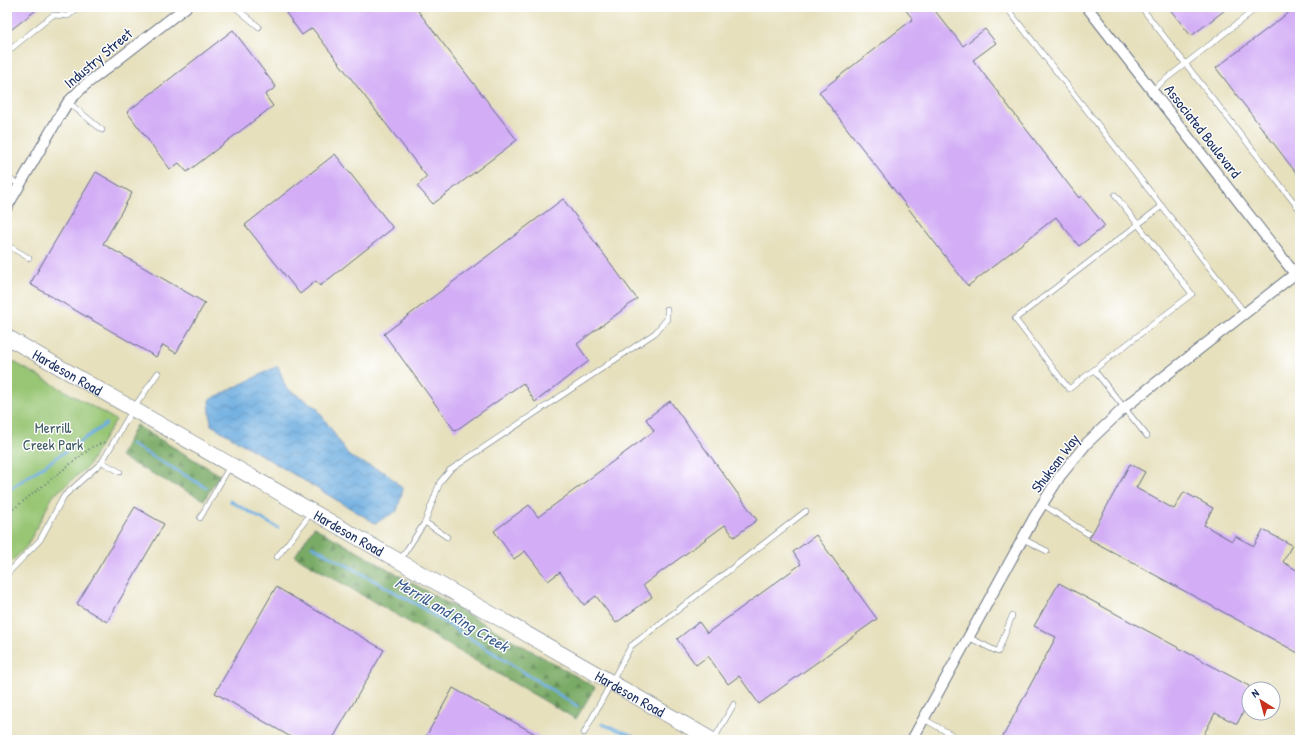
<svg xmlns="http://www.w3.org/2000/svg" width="1307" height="747" viewBox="0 0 1307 747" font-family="'Patrick Hand',sans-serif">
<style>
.forest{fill:url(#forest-firs);stroke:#4a6d62}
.park{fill:#99c674;stroke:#5a7a69}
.water{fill:url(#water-waves);stroke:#446e9f}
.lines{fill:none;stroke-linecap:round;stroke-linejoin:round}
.stream{stroke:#6dade0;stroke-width:3}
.building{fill:#d3aef6}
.lane-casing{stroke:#626d7f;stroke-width:6}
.street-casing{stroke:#626d7f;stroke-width:12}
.secondary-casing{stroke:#626d7f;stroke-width:16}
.path{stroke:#626d7f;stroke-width:2;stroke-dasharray:1 3;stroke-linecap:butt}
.lane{stroke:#fff;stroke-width:5}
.street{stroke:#fff;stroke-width:10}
.secondary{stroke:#fff;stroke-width:15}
.labels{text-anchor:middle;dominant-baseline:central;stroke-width:3;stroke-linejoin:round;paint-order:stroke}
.street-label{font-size:15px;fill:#1b2f5e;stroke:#fff}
.park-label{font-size:15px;fill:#415c65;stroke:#fff}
.water-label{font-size:16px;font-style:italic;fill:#385b8c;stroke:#fff}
</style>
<defs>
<pattern id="forest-firs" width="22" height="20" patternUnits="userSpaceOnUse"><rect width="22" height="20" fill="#7aab66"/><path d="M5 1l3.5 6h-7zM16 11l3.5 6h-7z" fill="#638c57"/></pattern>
<pattern id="water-waves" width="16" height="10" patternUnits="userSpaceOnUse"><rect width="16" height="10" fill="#6dade0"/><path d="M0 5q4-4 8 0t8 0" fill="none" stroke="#598db9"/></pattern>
</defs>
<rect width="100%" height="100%" fill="#fff"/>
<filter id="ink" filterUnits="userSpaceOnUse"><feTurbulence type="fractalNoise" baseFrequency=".025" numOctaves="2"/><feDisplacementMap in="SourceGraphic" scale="8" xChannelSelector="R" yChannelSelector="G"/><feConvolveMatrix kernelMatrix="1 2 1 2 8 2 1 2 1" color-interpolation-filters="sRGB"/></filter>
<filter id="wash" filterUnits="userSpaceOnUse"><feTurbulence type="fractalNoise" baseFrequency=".012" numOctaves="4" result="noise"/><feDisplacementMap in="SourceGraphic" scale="16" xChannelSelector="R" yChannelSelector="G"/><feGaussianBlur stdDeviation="0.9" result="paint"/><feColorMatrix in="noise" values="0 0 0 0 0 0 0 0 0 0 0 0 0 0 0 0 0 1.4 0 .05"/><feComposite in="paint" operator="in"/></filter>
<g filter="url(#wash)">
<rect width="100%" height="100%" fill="#e6e0bd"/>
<path class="forest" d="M136 425 220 475 204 500 120 457Z
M314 527 595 687 576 719 295 556Z"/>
<path class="park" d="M7 358 116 420 111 427 88 466 53 496 27 546 10 563 7 564Z"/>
<path class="water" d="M278 366 286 388 316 407 350 457 386 473 403 489 397 511 375 523 211 425 209 400Z"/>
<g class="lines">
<path class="stream" d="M131 444 207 488
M7 491 106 424
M230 501 278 528
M312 546 416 604 577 706
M602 724 644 740"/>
</g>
<g id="blocks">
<path class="building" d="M7 7H40L7 33Z
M295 7H415L517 140 433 204 417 186 427 177 312 28 302 35 286 13Z
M903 7H932L963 46 985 29 996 43 973 60 1079 198 1081 196 1105 226 1079 246 1056 217 968 286 819 92 913 19Z
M1168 7H1229L1191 36Z
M1296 7H1300V178L1216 68Z
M233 30 276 87 265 95 273 106 187 172 179 163 170 169 127 112Z
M335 154 393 228 320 286 316 281 300 294 245 225Z
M96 172 132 193 103 244 205 303 176 353 163 345 156 357 30 284Z
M563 199 637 299 577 344 589 361 535 402 523 383 455 431 384 334Z
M670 401 757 520 734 537 725 525 643 585 652 597 616 623 596 596 584 605 560 572 548 581 525 551 514 559 494 531 529 505 538 517 654 431 646 419Z
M1130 464 1145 472 1136 488 1174 509 1184 492 1213 508 1204 525 1232 541 1235 536 1254 546 1263 530 1292 545 1283 562 1300 572V654L1089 539Z
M135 507 164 524 107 622 77 604Z
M816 535 877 619 759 704 739 676 728 684 708 656 696 665 677 639 699 622 707 633 801 564 793 552Z
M1059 583 1249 686V701L1237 724 1215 713 1201 740H1001L1056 637 1034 626Z
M276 587 384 650 332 740H296L215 693Z
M453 688 546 740H424Z"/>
</g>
</g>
<g filter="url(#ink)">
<use href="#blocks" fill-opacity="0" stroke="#626d7f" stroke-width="1"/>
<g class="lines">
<g class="lane-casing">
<path id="lane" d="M235 7 259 27
M1006 7 1245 313
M1141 7 1300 210
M7 52 53 15 68 16 79 7
M1152 90 1258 7
M68 102 102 130
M7 177 20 185
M1115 195 1192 294 1069 389 1015 319C1064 281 1113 244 1162 206
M7 245 29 258
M1094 370 1147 436
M102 462 120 472
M1042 504 1088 534
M200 518 230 466
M425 522 447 537
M1023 539 1047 551
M277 557 312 512
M400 560 425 522 440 482 450 470 655 333 667 319V309
M7 574 40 540 64 496 102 462 133 409 158 373
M968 637 998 652 1012 616
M924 719 959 739
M584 733 631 646 806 511
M714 739 734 704"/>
</g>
<g class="street-casing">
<path id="street" d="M1087 7 1295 274
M7 207 60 115 68 102 85 85 186 7
M912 740 1035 516 1060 476 1087 443 1124 408 1300 270"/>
</g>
<g class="secondary-casing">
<g id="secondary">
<path id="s1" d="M7 337 712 740"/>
</g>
</g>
<path class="path" d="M7 514 92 447 105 442"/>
<use href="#lane" class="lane"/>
<use href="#street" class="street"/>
<use href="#secondary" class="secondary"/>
</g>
</g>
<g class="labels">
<g class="street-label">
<text transform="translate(98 58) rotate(-40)">Industry Street</text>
<text transform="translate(1203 131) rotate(52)">Associated Boulevard</text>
<text stroke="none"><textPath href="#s1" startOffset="70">Hardeson Road</textPath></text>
<text transform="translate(1055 463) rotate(-53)">Shuksan Way</text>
<text stroke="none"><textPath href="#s1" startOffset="394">Hardeson Road</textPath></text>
<text stroke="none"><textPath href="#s1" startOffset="718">Hardeson Road</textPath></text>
</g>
<g class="park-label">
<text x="53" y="427">Merrill<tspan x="53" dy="17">Creek Park</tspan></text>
</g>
<g class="water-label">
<text transform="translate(452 614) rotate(31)">Merrill and Ring Creek</text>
</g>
</g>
<rect width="1307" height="747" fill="none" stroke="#fff" stroke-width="24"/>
<g transform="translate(1261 701) rotate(323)"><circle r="19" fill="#ffffff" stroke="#a4acbf"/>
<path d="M0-3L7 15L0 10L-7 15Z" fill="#c8321e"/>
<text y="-6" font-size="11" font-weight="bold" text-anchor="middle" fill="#1b2f5e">N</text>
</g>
</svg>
